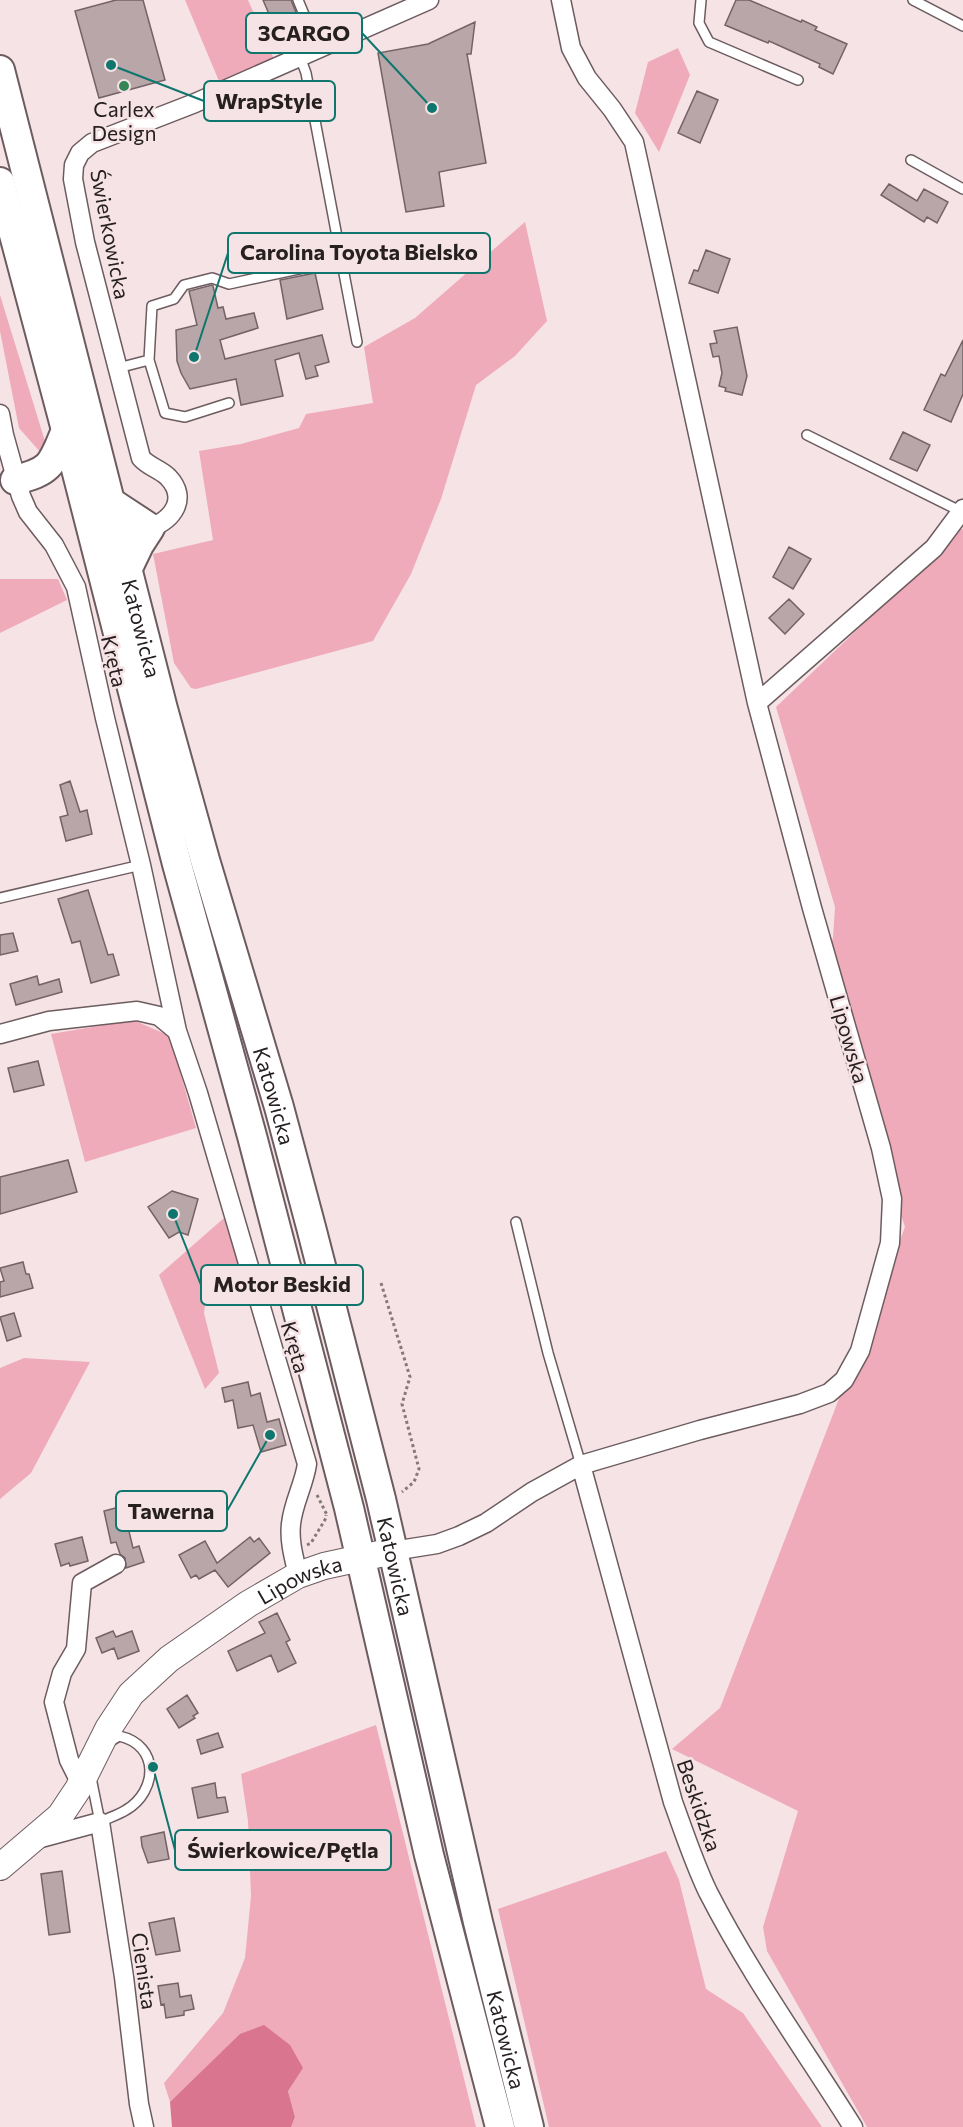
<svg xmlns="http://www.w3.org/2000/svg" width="963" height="2127" viewBox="0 0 963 2127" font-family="Commissioner,sans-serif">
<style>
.green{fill:#efabb9}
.water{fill:#d9758e}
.building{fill:#b8a6a9;stroke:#736366;stroke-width:1.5}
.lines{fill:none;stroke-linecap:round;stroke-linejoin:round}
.lane-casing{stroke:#6c5c5f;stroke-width:12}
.street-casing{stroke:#6c5c5f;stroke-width:21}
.secondary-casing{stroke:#6c5c5f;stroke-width:28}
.primary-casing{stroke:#6c5c5f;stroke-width:32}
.path{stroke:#85797a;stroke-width:3;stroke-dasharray:3 3;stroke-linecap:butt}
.lane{stroke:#fff;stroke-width:9}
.street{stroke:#fff;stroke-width:18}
.secondary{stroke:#fff;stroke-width:26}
.primary{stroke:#fff;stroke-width:28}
.poi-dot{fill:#358657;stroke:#f6e3e6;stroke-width:2}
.labels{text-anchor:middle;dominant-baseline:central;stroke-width:5;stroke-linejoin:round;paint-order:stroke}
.poi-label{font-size:21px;fill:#272021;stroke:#f6e3e6}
.street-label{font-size:21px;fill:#272021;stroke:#f6e3e6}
.leader{fill:none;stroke:#0f766e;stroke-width:2}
.callout-dot{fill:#0f766e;stroke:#f6e3e6;stroke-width:2}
.callout{fill:#f6e3e6;stroke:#0f766e;stroke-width:2}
.callout-label{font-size:22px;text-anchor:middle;font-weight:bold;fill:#272021}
</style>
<rect width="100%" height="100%" fill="#f6e3e6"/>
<path class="green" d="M185 0H248L274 59 221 86Z
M678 48 690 75 659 152 635 113 648 62Z
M525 222 547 321 515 356 476 385 441 499 411 574 373 641 196 689 191 688 174 663 153 554 213 540 199 451 241 444 299 428 306 414 373 403 364 347 415 318Z
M0 295 48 451 41 453 19 428 0 331Z
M963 529V2127H867L767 1951 763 1927 798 1811 672 1749 720 1708 905 1227 820 968 833 938 835 907 776 707 925 565 956 530Z
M0 579H58L67 600 0 633Z
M133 1020 170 1036 196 1128 85 1162 51 1034Z
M224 1218 239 1267 207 1289 204 1313 219 1373 205 1389 159 1275Z
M24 1358 90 1362 31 1473 0 1499V1368Z
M376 1725 476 2127H291L295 2117 288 2091 197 2077 170 2102 164 2083 223 2013 245 1958 251 1896 248 1821 241 1774Z
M666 1851 679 1880 706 1989 743 2013 822 2127H549L498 1909Z"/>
<path class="water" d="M264 2025 290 2045 303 2068 288 2091 295 2117 291 2127H172L170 2102 240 2034Z"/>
<path class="building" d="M116 0H143L165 80 99 98 75 11Z
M263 0H291L304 32 281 42Z
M736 0H749L801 22 802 20 817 27 815 30 847 44 833 74 819 67 820 64 769 41 768 43 725 25Z
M475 22 471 54H467L486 163 439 172 444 206 406 212 378 53 428 44Z
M697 91 718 100 700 143 678 133Z
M889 184 917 201 924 189 948 202 937 223 927 217 924 222 881 195Z
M706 250 730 259 718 293 689 283 694 270 698 271Z
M315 273 323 309 287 319 280 280Z
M212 285 213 286 218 308 223 307 226 319 254 313 258 328 220 340 225 359 322 335 329 362 315 366 318 376 306 379 299 353 275 360 283 396 241 405 236 379 190 389 181 373 177 361 176 330 197 325 189 291Z
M737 327 747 376 742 395 725 391 726 388 719 386 722 373 719 356 713 357 710 344 717 343 714 331Z
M963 340V394L951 422 924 410 941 374 945 376Z
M903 432 930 445 917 471 890 459Z
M789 547 811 559 793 589 773 577Z
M789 599 804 614 785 634 769 618Z
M70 781 80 812 87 810 92 834 66 841 60 817 68 815 60 785Z
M88 890 108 955 113 954 119 975 91 983 80 941 72 943 58 899Z
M13 933 18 951 0 955V935Z
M37 976 39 985 59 979 62 992 16 1005 10 984Z
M38 1061 44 1085 14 1092 8 1068Z
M68 1160 77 1192 0 1214V1177Z
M172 1191 198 1199 188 1235 179 1232 169 1238 148 1207Z
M23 1262 26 1274H29L33 1288 0 1297V1282L4 1281 0 1268Z
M14 1313 21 1336 7 1341 0 1317Z
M248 1382 251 1396 260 1393 267 1422 279 1419 286 1445 261 1452 253 1425 238 1428 233 1400 225 1402 222 1388Z
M127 1505 130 1518 126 1519 133 1548 139 1546 144 1562 126 1568 125 1558 120 1554 116 1542 111 1543 104 1511Z
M82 1537 88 1561 70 1566 69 1563 61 1566 55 1544Z
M250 1537 254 1542 259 1538 270 1553 228 1587 215 1570 199 1579 196 1575 191 1578 179 1555 205 1541 217 1563Z
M277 1613 290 1640 286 1642 296 1663 278 1672 271 1655 237 1671 228 1651 265 1633 259 1622Z
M113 1631 116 1637 132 1631 139 1651 118 1659 114 1648 102 1653 96 1638Z
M187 1695 198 1713 193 1716 195 1718 179 1728 167 1709Z
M218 1733 223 1747 201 1754 197 1740Z
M215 1783 217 1798 225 1797 228 1812 198 1818 192 1788Z
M164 1832 169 1859 148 1863 142 1846 141 1837Z
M62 1871 70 1932 49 1935 41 1874Z
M174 1918 180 1951 156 1955 149 1923Z
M178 1983 180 1997 191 1995 194 2009 184 2011V2015L166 2018 164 2004 161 2005 158 1986Z"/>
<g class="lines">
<g class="lane-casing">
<path id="lane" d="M298 0 318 48
M701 0 699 23 709 42 798 80
M913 0 963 26
M300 57 306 73 357 342
M911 160 963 189
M149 360 165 413 185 417 229 403
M118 368 149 360 152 306 174 299 184 285 212 278 229 284 341 260
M807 435 962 512
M0 898 141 865
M516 1222 548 1353 581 1465
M119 1736C160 1745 158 1791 126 1810 118 1815 108 1818 100 1822L89 1768 109 1742Z"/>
</g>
<g class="street-casing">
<path id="street" d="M561 0 571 48 587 78 612 109 634 142 757 703
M0 414 4 435 21 496 28 512 54 545 76 587 105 718 141 865 177 1031
M150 528C172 520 189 499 168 477 160 469 149 467 141 458L85 242 73 179 74 165 80 153 92 143 195 103 429 0
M0 1034 49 1021 137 1011 159 1016 177 1031 198 1093 307 1464C304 1485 293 1503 291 1524 289 1541 294 1558 298 1575
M581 1465 673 1802C684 1832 694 1863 708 1892 750 1974 804 2049 853 2127
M393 1551 437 1544 459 1536 486 1523 532 1492 581 1465 700 1430 800 1404 829 1393 844 1380 860 1351 890 1243 892 1199 881 1148 812 908 757 703 934 548 963 509
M80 1782 69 1760 54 1702 62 1673 76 1649 82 1583 116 1564
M37 1839 100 1822 124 1977 139 2104 144 2127"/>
</g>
<g class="secondary-casing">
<g id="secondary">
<path id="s1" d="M0 1867 60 1816 78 1789 108 1729 131 1694 169 1659 248 1604 298 1575 324 1566 393 1551"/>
</g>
</g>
<g class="primary-casing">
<g id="primary">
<path id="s2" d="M0 70 163 709 205 860 279 1107 311 1227 381 1499 478 1922 529 2127"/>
<path d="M0 182 66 430 177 864 252 1136 349 1508 429 1855 500 2127"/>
<path d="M15 480C52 471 52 464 66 430"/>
<path d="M112 503 150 528 139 545 128 568"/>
</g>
</g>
<path class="path" d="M381 1283 410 1377 402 1404 419 1469 414 1482 402 1492
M317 1495 327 1515
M307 1545 311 1543 326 1518V1515"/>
<use href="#lane" class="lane"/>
<use href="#street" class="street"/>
<use href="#secondary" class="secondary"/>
<use href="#primary" class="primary"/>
</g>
<circle class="poi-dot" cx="124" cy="86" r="6"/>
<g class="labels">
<g class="poi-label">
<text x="124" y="108">Carlex<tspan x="124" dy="24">Design</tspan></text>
</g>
<g class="street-label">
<text transform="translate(111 234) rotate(79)">Świerkowicka</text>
<text stroke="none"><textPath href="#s2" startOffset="576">Katowicka</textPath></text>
<text transform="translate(115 661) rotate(77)">Kręta</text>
<text transform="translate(850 1039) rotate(74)">Lipowska</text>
<text stroke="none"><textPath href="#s2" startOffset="1062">Katowicka</textPath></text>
<text transform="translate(296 1347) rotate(74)">Kręta</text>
<text stroke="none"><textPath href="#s2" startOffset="1548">Katowicka</textPath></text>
<text stroke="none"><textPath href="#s1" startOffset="426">Lipowska</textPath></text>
<text transform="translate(700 1805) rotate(71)">Beskidzka</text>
<text transform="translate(145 1971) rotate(82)">Cienista</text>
<text stroke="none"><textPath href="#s2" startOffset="2034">Katowicka</textPath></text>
</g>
</g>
<path class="leader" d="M432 108L362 33M111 65L204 101M194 357L228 253M173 1214L201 1285M270 1435L227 1511M153 1767L175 1850"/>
<g class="callout-dot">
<circle cx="432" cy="108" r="6"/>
<circle cx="111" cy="65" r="6"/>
<circle cx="194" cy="357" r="6"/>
<circle cx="173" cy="1214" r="6"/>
<circle cx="270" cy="1435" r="6"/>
<circle cx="153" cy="1767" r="6"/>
</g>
<g class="callout">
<rect x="246" y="13" width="116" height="40" rx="6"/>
<rect x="204" y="81" width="131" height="40" rx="6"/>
<rect x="228" y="233" width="262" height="40" rx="6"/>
<rect x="201" y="1265" width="162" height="40" rx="6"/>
<rect x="116" y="1491" width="111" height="40" rx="6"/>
<rect x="175" y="1830" width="216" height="40" rx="6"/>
</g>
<g class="callout-label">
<text x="304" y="41">3CARGO</text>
<text x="269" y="109">WrapStyle</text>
<text x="359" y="260">Carolina Toyota Bielsko</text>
<text x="282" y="1292">Motor Beskid</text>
<text x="171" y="1519">Tawerna</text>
<text x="283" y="1858">Świerkowice/Pętla</text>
</g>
</svg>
